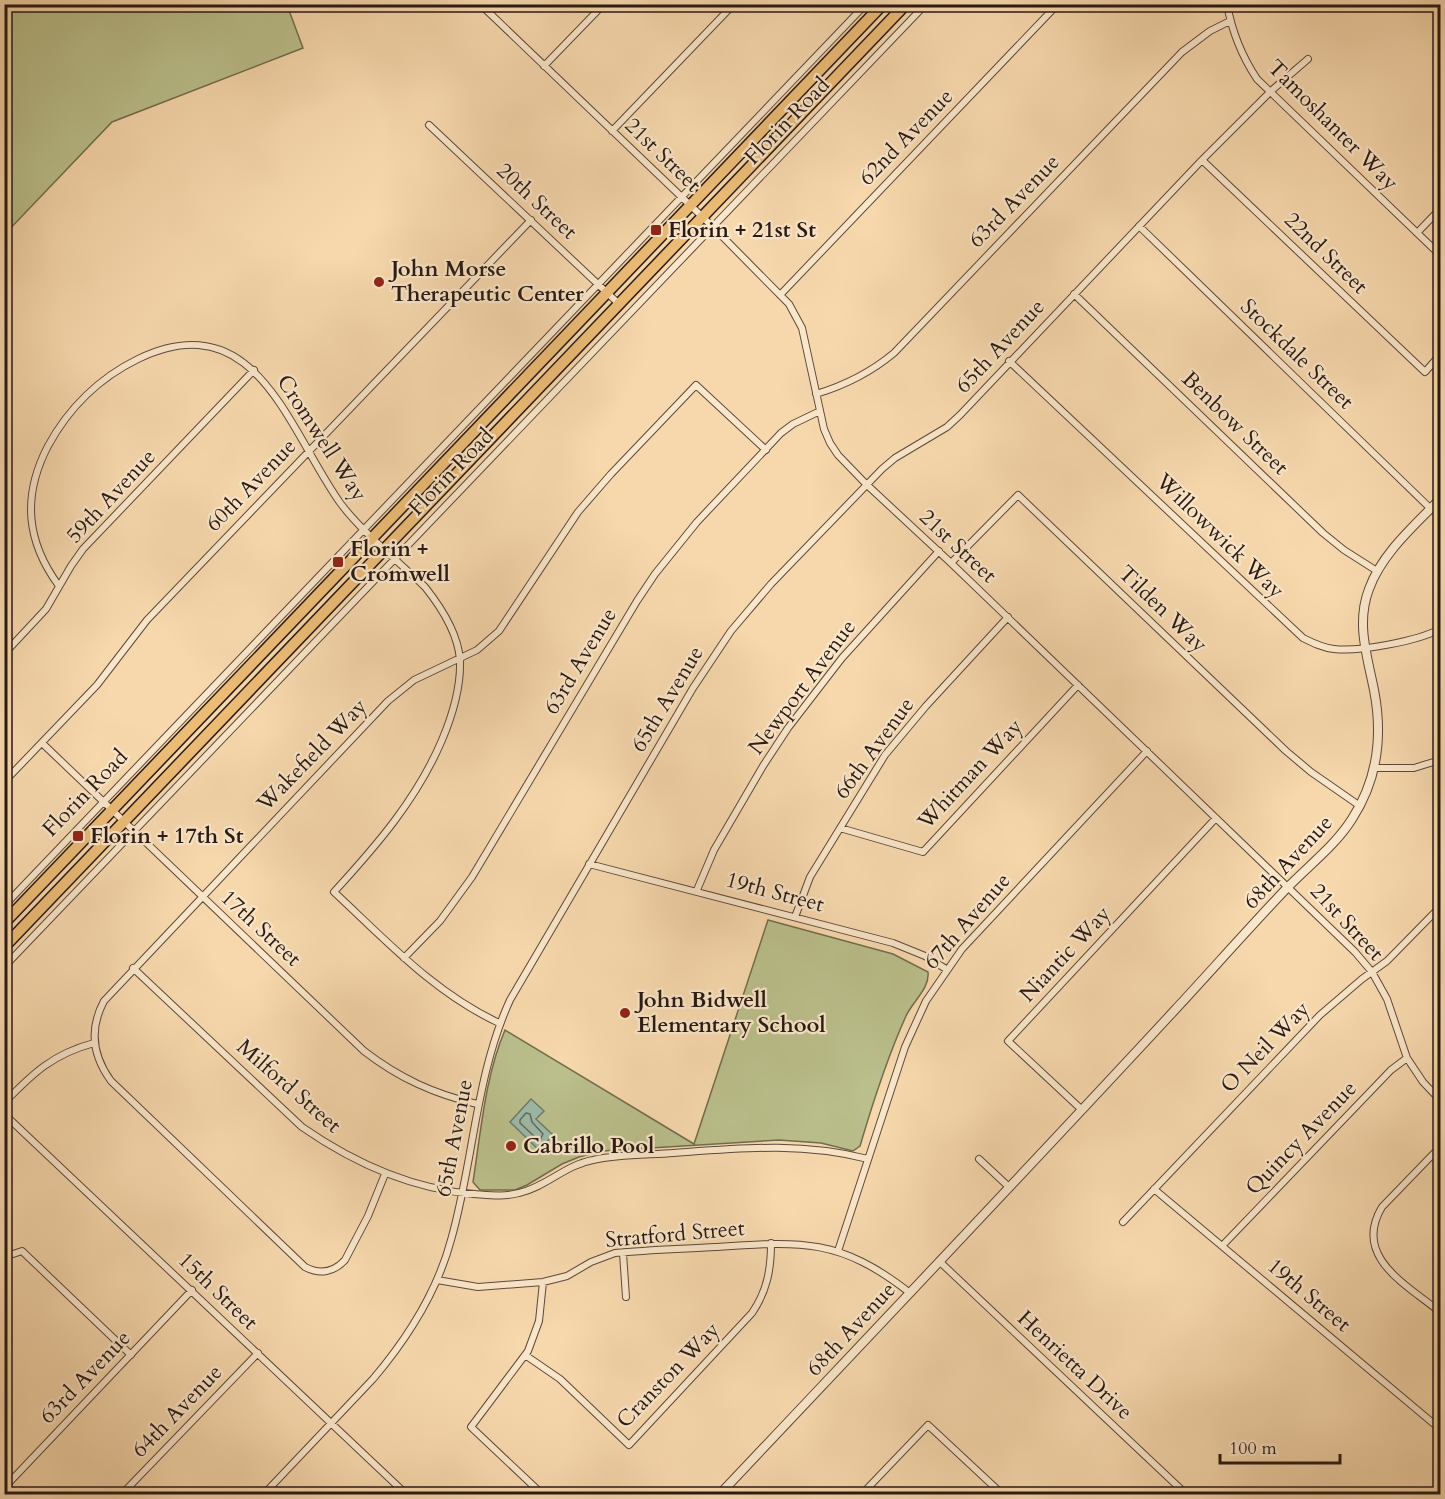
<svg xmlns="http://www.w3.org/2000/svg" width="1445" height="1499" viewBox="0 0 1445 1499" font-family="Cardo,serif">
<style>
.green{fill:#babf8b;stroke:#726c4e;stroke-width:1.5}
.water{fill:#9dbaa9;stroke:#6f7a6d;stroke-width:1.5}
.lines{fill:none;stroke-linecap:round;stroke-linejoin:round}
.shore{stroke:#636a5e;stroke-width:1.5}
.minor-casing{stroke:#5c4939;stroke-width:8}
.tertiary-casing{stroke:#5c4939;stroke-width:10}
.primary-casing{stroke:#291912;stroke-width:13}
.minor{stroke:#fae6ca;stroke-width:6}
.tertiary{stroke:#fae6ca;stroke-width:8}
.primary{stroke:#ecbc76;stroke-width:10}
.poi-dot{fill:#8f2418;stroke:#fae6ca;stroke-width:2}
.labels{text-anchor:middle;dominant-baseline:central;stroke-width:4.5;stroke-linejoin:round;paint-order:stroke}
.street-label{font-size:22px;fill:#291912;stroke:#fae6ca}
.poi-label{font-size:22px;font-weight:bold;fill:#291912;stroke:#fae6ca;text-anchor:start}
</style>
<rect width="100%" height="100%" fill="#f7d8ad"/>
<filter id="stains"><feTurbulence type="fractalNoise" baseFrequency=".00333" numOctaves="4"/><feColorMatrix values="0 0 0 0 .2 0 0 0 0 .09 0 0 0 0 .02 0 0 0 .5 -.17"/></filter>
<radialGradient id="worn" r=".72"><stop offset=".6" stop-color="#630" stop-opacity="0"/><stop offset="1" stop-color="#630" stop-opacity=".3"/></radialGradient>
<path class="green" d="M5 4 287 5 303 48 112 122 5 234Z
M768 920 893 954 928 972C930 988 913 1001 906 1016 887 1058 873 1102 860 1146L853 1151 821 1143 779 1140 602 1151 579 1157 562 1164 527 1185 515 1190H480L473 1182C481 1131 485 1077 505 1030L694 1144Z"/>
<path class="water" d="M531 1099 544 1111 536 1119 553 1135 539 1150 510 1122Z"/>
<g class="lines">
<path class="shore" d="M526 1113 530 1114 532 1122 543 1134 540 1140 537 1139 520 1123V1120Z"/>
<g class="minor-casing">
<path id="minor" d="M480 4 713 227 789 304 802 328 824 429 830 443 838 455 866 484 951 563 1355 952 1372 972 1387 999 1407 1058 1423 1082 1440 1100
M1227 4C1232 32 1241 55 1257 79L1440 255
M544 66 604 4
M429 125 619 304
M612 131 734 4
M1202 160 1425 372 1440 355
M1139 226 1431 509
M1417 233 1440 209
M1074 294 1323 533 1344 550 1377 571
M780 295 1058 4
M1009 361 1303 638C1313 643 1323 648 1334 649 1359 652 1418 641 1440 629
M816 394C846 385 870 373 894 353L1182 52 1210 31 1230 21
M951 563 1018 495 1286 751 1311 772 1360 806
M59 586C26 541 22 496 48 446 68 409 99 378 138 359 256 302 288 430 341 504 362 532 399 562 425 587 441 607 458 633 460 660 461 688 453 714 442 740 417 799 377 845 334 892 387 941 433 992 499 1023
M4 654 46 609 71 566 83 549 254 370
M42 743 364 1051C399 1078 434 1094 477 1104
M1375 768H1414L1440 760
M4 782 97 685 147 620 531 220
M840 828 923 852 1078 685
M589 864 893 943 925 956 946 969
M697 890 714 850 763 766 788 728 842 658 939 551
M4 906 866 4
M795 917 810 877 885 755 926 706 1008 617
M404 958 440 921 472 877 637 601 655 574 697 522 781 433 793 424 820 411
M4 967 926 4
M133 968 302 1127C354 1163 410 1189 474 1194 489 1195 504 1197 519 1193 546 1187 565 1165 593 1160 619 1154 648 1155 674 1153 742 1148 802 1142 868 1159
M4 1103C33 1073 53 1054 94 1043
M1082 1110 1008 1041 1216 818
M4 1114 406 1494
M1440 1147 1382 1207C1352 1257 1407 1285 1440 1312
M979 1159 1009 1187
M385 1174 368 1216 345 1260C334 1272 320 1275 305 1267L111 1081C92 1055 89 1029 104 1001L388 701 414 680 477 650 499 631 578 512 611 474 696 385 766 450
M1154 1189 1440 1429
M1123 1222 1320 1015 1362 979 1387 961 1440 907
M1222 1246 1391 1070 1407 1058
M838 1251 905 1047 926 1001 962 949 1147 751
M623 1253 626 1297
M4 1257 22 1251 131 1355
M939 1261 1186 1494
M437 1280 478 1287 543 1282 567 1276 591 1262 615 1253C649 1250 683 1249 716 1247 801 1241 840 1238 910 1293
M525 1355 560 1379 629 1445 752 1313C767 1291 771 1270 771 1243
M4 1488 192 1290
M122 1494 258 1353
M264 1494 373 1379C407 1339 437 1292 451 1240 474 1160 475 1077 510 1000L693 688 731 631 771 584 882 469 895 458 947 427 960 415 1202 160 1271 91 1308 59
M542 1494 471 1427 528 1351 539 1321 543 1282
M862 1494 928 1425 1002 1494"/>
</g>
<g class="tertiary-casing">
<path id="tertiary" d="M720 1494C871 1334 1023 1174 1173 1012 1211 971 1248 929 1286 889 1308 866 1335 846 1352 819 1378 779 1383 736 1374 690 1367 655 1356 623 1369 589 1382 553 1415 525 1440 499"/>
</g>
<g class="primary-casing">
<path id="primary" d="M4 923 883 4
M4 947 906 4"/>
</g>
<use href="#minor" class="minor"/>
<use href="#tertiary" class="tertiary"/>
<use href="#primary" class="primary"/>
</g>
<g class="poi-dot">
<rect x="650" y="224" width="12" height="12" rx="3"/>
<circle cx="379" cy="282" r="6"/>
<rect x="332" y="556" width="12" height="12" rx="3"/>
<rect x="72" y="830" width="12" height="12" rx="3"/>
<circle cx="625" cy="1013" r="6"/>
<circle cx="511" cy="1146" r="6"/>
</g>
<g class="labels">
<g class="street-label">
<text transform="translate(787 121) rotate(-46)">Florin Road</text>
<text transform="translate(1333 125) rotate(45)">Tamoshanter Way</text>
<text transform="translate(906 137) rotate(-46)">62nd Avenue</text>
<text transform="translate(663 155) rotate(44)">21st Street</text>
<text transform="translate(537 201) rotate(43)">20th Street</text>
<text transform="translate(1014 201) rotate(-46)">63rd Avenue</text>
<text transform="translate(1326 253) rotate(44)">22nd Street</text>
<text transform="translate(1000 346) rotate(-47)">65th Avenue</text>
<text transform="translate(1297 354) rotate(44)">Stockdale Street</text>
<text transform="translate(1235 423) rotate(44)">Benbow Street</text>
<text transform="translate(322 438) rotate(57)">Cromwell Way</text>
<text transform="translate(451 472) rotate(-46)">Florin Road</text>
<text transform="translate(251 485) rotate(-46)">60th Avenue</text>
<text transform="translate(111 496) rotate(-47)">59th Avenue</text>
<text transform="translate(1220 536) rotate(44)">Willowwick Way</text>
<text transform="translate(958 546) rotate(43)">21st Street</text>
<text transform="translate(1163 609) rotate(44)">Tilden Way</text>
<text transform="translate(580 661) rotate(-59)">63rd Avenue</text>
<text transform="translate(802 687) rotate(-53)">Newport Avenue</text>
<text transform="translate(667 699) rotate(-59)">65th Avenue</text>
<text transform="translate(874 748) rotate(-54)">66th Avenue</text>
<text transform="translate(312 755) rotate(-46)">Wakefield Way</text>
<text transform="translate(970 774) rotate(-47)">Whitman Way</text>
<text transform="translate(85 793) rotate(-46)">Florin Road</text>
<text transform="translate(1288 862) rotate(-47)">68th Avenue</text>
<text transform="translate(775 892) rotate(15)">19th Street</text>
<text transform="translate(967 921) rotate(-49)">67th Avenue</text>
<text transform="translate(1347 922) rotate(47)">21st Street</text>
<text transform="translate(261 928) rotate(43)">17th Street</text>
<text transform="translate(1065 954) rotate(-47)">Niantic Way</text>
<text transform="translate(1265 1047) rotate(-46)">O Neil Way</text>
<text transform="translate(289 1086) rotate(41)">Milford Street</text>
<text transform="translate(454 1138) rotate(-79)">65th Avenue</text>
<text transform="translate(1301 1138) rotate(-46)">Quincy Avenue</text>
<text transform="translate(675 1234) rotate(-5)">Stratford Street</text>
<text transform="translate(218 1291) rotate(44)">15th Street</text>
<text transform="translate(1309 1295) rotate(40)">19th Street</text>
<text transform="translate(851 1329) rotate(-47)">68th Avenue</text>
<text transform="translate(1075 1365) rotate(43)">Henrietta Drive</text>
<text transform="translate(668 1375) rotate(-46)">Cranston Way</text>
<text transform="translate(85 1377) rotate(-46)">63rd Avenue</text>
<text transform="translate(177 1411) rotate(-46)">64th Avenue</text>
</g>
<g class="poi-label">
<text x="668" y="230">Florin + 21st St</text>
<text x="391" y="269">John Morse<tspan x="391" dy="25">Therapeutic Center</tspan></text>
<text x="350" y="549">Florin +<tspan x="350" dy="25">Cromwell</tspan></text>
<text x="90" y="836">Florin + 17th St</text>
<text x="637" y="1000">John Bidwell<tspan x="637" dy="25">Elementary School</tspan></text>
<text x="523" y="1146">Cabrillo Pool</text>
</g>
</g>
<rect width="1445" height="1499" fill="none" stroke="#f7d8ad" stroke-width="24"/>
<rect x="6" y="6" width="1433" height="1487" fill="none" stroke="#291912" stroke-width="3"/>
<rect x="12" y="12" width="1421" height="1475" fill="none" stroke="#291912" stroke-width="1.5"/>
<path d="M1220 1454v9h120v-9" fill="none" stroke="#291912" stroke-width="3"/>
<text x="1229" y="1454" font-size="18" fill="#291912" stroke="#fae6ca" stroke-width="4.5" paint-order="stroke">100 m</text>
<rect width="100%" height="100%" filter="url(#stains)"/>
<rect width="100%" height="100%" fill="url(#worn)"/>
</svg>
